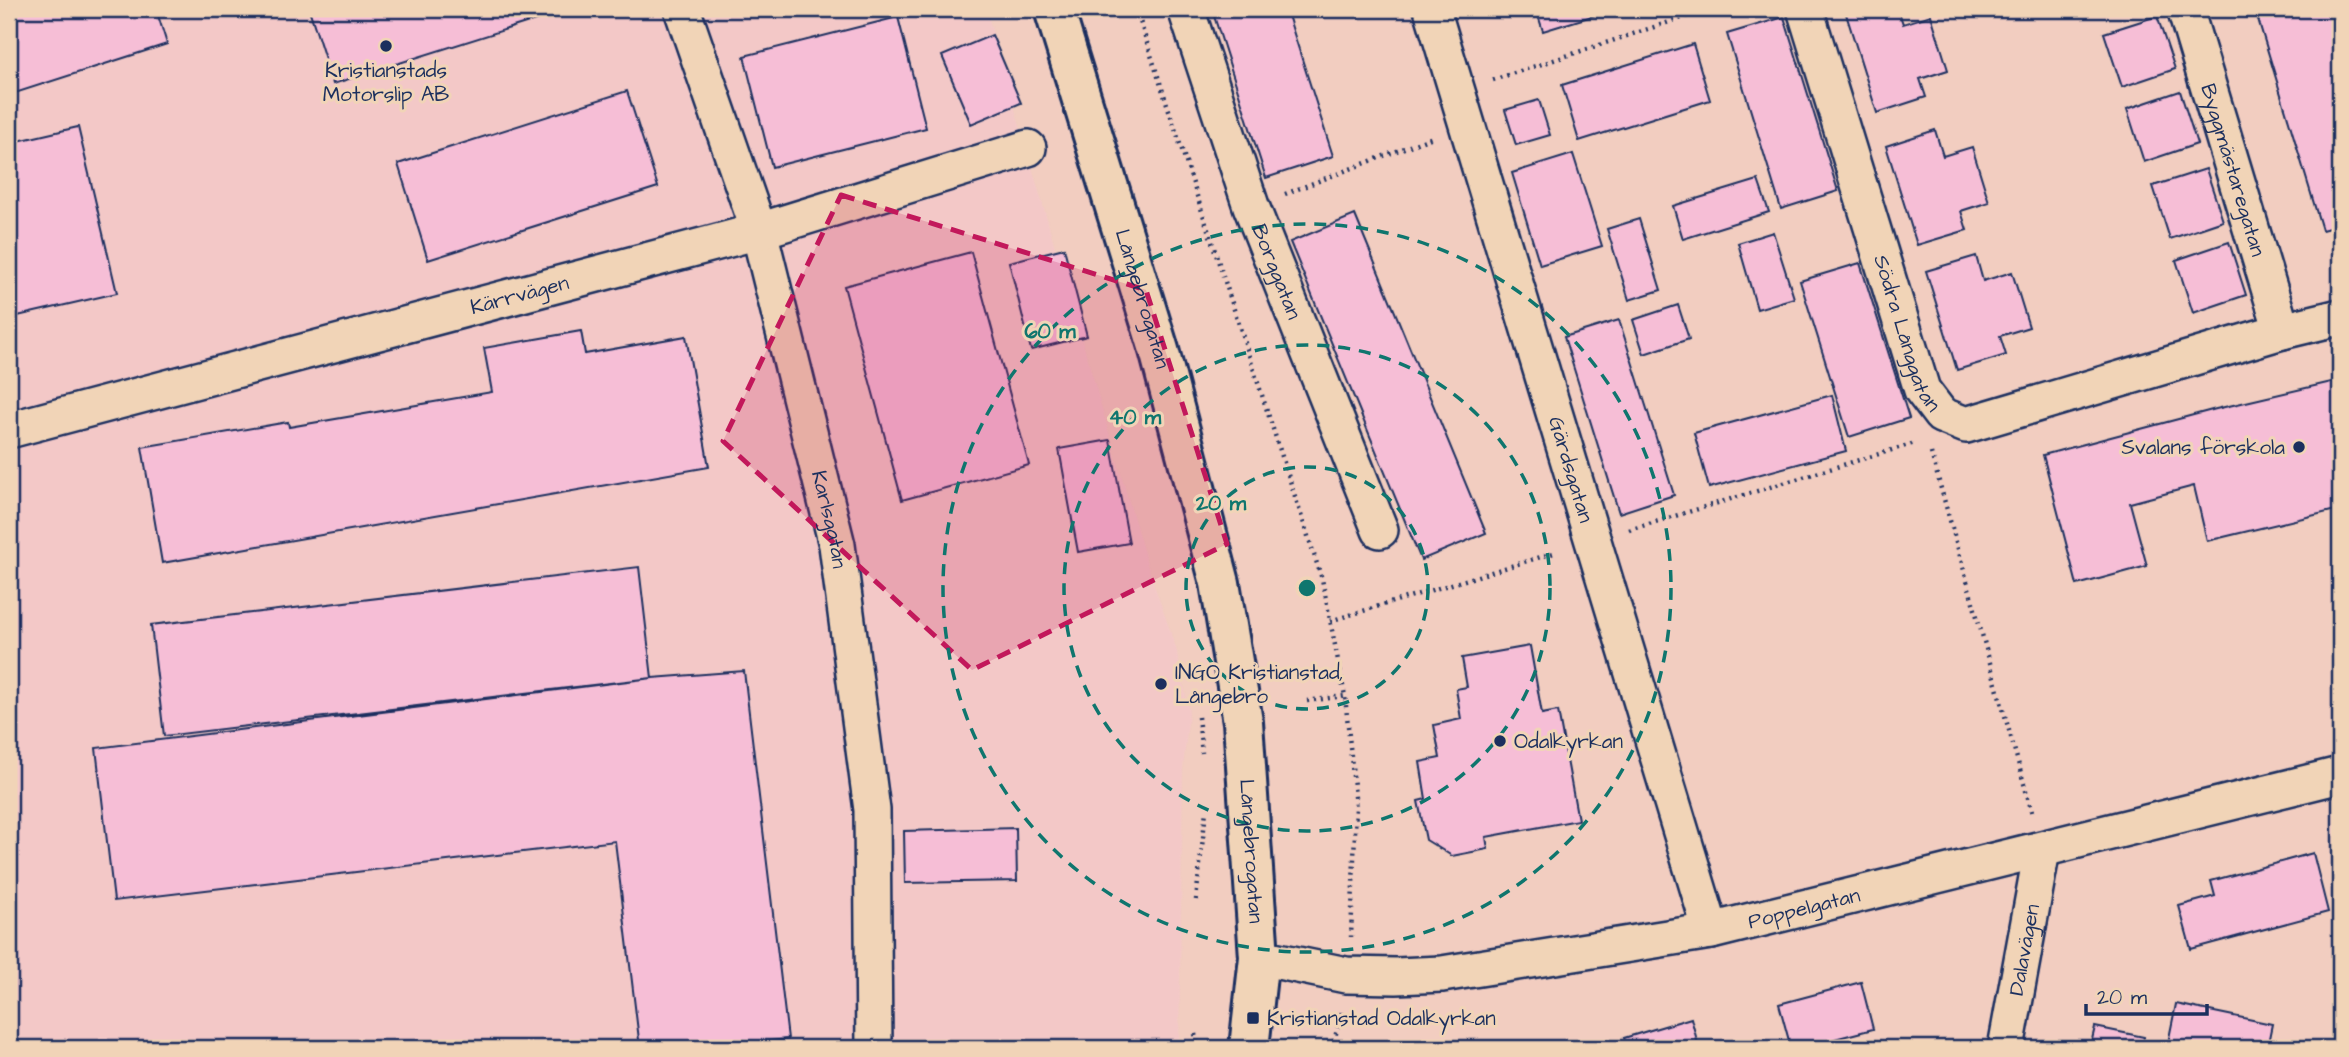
<svg xmlns="http://www.w3.org/2000/svg" width="2349" height="1057" viewBox="0 0 2349 1057" font-family="'Architects Daughter',sans-serif">
<style>
.built{fill:#f3c8c7}
.building{fill:#f6bed6;stroke:#1b2f5e;stroke-width:2}
.lines{fill:none;stroke-linecap:round;stroke-linejoin:round}
.minor-casing{stroke:#1b2f5e;stroke-width:40}
.secondary-casing{stroke:#1b2f5e;stroke-width:44}
.path{stroke:#1b2f5e;stroke-width:4.5;stroke-dasharray:2 5;stroke-linecap:butt}
.minor{stroke:#f1d4b7;stroke-width:35}
.secondary{stroke:#f1d4b7;stroke-width:38}
.marked{fill:#c2185b;fill-opacity:0.2;stroke:#c2185b;stroke-width:5;stroke-dasharray:14 9;stroke-linejoin:round}
.ring{fill:none;stroke:#0f766e;stroke-width:3.5;stroke-dasharray:12 9}
.poi-dot{fill:#1b2f5e;stroke:#f1d4b7;stroke-width:2.5}
.labels{text-anchor:middle;dominant-baseline:central;stroke-width:6;stroke-linejoin:round;paint-order:stroke}
.poi-label{font-size:21px;fill:#1b2f5e;stroke:#f1d4b7;text-anchor:start}
.street-label{font-size:21px;fill:#1b2f5e;stroke:#f1d4b7}
.centre{fill:#0f766e;stroke:#f1d4b7;stroke-width:3.5}
.ring-label{font-size:21px;text-anchor:middle;font-weight:bold;fill:#0f766e;stroke:#f1d4b7;stroke-width:6;stroke-linejoin:round;paint-order:stroke}
</style>
<rect width="100%" height="100%" fill="#f2cdc0"/>
<filter id="ink" filterUnits="userSpaceOnUse"><feTurbulence type="fractalNoise" baseFrequency=".0143" numOctaves="2"/><feDisplacementMap in="SourceGraphic" scale="14" xChannelSelector="R" yChannelSelector="G"/><feConvolveMatrix kernelMatrix="1 2 1 2 8 2 1 2 1" color-interpolation-filters="sRGB"/></filter>
<g filter="url(#ink)">
<path class="built" d="M9 9H986L1147 564 1176 648 1189 712 1183 768 1179 1048H9Z"/>
<path class="building" d="M9 9H156L167 44 9 95Z
M309 9H570L333 84Z
M1236 9H1286L1333 156 1266 178 1214 16Z
M1536 9H1615L1543 31Z
M1863 9H1898L1903 24 1931 15 1948 70 1920 79 1926 97 1877 113 1846 14Z
M2255 9H2340V225L2322 230Z
M2157 16 2175 69 2122 87 2104 33Z
M898 17 926 128 772 167 744 56Z
M1784 17 1838 191 1781 209 1727 34Z
M992 35 1021 103 971 124 942 56Z
M1693 44 1710 100 1579 141 1562 85Z
M627 91 658 187 428 260 398 164Z
M2180 91 2197 144 2144 162 2127 109Z
M1539 100 1550 135 1516 145 1505 110Z
M78 127 117 293 9 318V143Z
M1935 130 1943 156 1972 147 1989 202 1961 211 1967 230 1917 245 1886 146Z
M1573 154 1602 246 1540 265 1512 173Z
M2206 169 2223 221 2170 239 2153 186Z
M1758 180 1769 212 1683 239 1673 206Z
M1355 215 1486 533 1421 560 1290 242Z
M1639 219 1661 290 1629 300 1607 229Z
M1773 232 1794 298 1757 309 1738 243Z
M2229 242 2246 295 2193 313 2176 260Z
M1064 248 1087 336 1031 350 1009 262Z
M971 252 1029 465 902 500 844 286Z
M1976 256 1983 281 2012 272 2029 327 2000 336 2006 355 1957 370 1926 271Z
M1860 263 1909 418 1849 437 1800 281Z
M1678 305 1689 339 1644 354 1633 320Z
M1619 320 1674 495 1619 513 1564 337Z
M581 331 585 354 686 336 709 467 162 563 142 447 288 422 289 427 492 392 484 348Z
M2340 380V509L2207 541 2194 486 2130 503 2147 566 2077 585 2043 455 2216 409Z
M1832 395 1846 451 1709 488 1694 433Z
M1110 440 1129 543 1078 552 1059 449Z
M639 567 652 678 164 736 151 625Z
M9 630 12 1048H9Z
M1530 646 1542 714 1558 711 1578 820 1486 837 1488 849 1452 856 1426 840 1418 801 1426 799 1420 762 1440 758 1434 725 1461 719 1456 689 1467 687 1462 658Z
M744 671 788 1039 709 1048H640L615 841 114 901 96 748 652 678Z
M1016 828 1017 881 905 883 904 831Z
M2313 853 2328 912 2191 949 2179 906 2215 896 2211 881Z
M1861 982 1873 1029 1800 1048H1791L1779 1004Z
M2176 1004 2272 1024 2267 1048H2167Z
M1691 1018 1699 1048H1628L1624 1038Z
M2095 1027 2144 1037 2142 1048H2090Z"/>
<g class="lines">
<g class="minor-casing">
<g id="minor">
<path id="s1" d="M682 9 759 231 837 545 872 810 874 1048"/>
<path id="s2" d="M1186 9 1251 206 1380 530"/>
<path id="s3" d="M1432 9 1711 931"/>
<path id="s4" d="M1805 9 1922 390 1941 415 1966 425 2282 331 2340 317"/>
<path id="s5" d="M2185 9 2282 331"/>
<path id="s6" d="M9 430 759 231 1028 148"/>
<path id="s7" d="M1259 957 1346 975 1396 976 1442 974 1711 931 2340 775"/>
<path id="s8" d="M2006 1048 2042 850"/>
</g>
</g>
<g class="secondary-casing">
<g id="secondary">
<path id="s9" d="M1054 9 1159 350 1220 583 1243 722 1259 957 1249 1048"/>
</g>
</g>
<path class="path" d="M1136 9 1322 579 1345 696 1356 806 1351 937
M1493 80 1709 9
M1285 194 1433 137
M1931 453 2032 812
M1629 530 1915 443
M1330 621 1557 552
M1307 701 1345 696
M1198 717 1202 753
M1196 900 1206 811
M1195 1034 1198 1048
M1332 1048 1342 1012"/>
<use href="#minor" class="minor"/>
<use href="#secondary" class="secondary"/>
</g>
</g>
<path class="marked" d="M841 195 1146 290 1227 544 972 670 723 441Z"/>
<g class="ring">
<circle cx="1307" cy="588" r="121"/>
<circle cx="1307" cy="588" r="243"/>
<circle cx="1307" cy="588" r="364"/>
</g>
<g class="poi-dot">
<circle cx="386" cy="46" r="7"/>
<circle cx="2299" cy="447" r="7"/>
<circle cx="1161" cy="684" r="7"/>
<circle cx="1500" cy="741" r="7"/>
<rect x="1246" y="1011" width="14" height="14" rx="3.5"/>
</g>
<g class="labels">
<g class="poi-label">
<text x="386" y="70" text-anchor="middle">Kristianstads<tspan x="386" dy="24">Motorslip AB</tspan></text>
<text x="2285" y="447" text-anchor="end">Svalans förskola</text>
<text x="1175" y="672">INGO Kristianstad,<tspan x="1175" dy="24">Långebro</tspan></text>
<text x="1514" y="741">Odalkyrkan</text>
<text x="1267" y="1018">Kristianstad Odalkyrkan</text>
</g>
<g class="street-label">
<text stroke="none"><textPath href="#s5" startOffset="168">Byggmästaregatan</textPath></text>
<text stroke="none"><textPath href="#s2" startOffset="278">Borggatan</textPath></text>
<text stroke="none"><textPath href="#s6" startOffset="528">Kärrvägen</textPath></text>
<text stroke="none"><textPath href="#s9" startOffset="303">Långebrogatan</textPath></text>
<text stroke="none"><textPath href="#s4" startOffset="340">Södra Långgatan</textPath></text>
<text stroke="none"><textPath href="#s3" startOffset="481">Gärdsgatan</textPath></text>
<text stroke="none"><textPath href="#s1" startOffset="532">Karlsgatan</textPath></text>
<text stroke="none"><textPath href="#s9" startOffset="868">Långebrogatan</textPath></text>
<text stroke="none"><textPath href="#s7" startOffset="553">Poppelgatan</textPath></text>
<text stroke="none"><textPath href="#s8" startOffset="100">Dalavägen</textPath></text>
</g>
</g>
<circle cx="1307" cy="588" r="10" class="centre"/>
<g class="ring-label">
<text x="1050" y="338">60 m</text>
<text x="1135" y="424">40 m</text>
<text x="1221" y="510">20 m</text>
</g>
<rect width="2349" height="1057" fill="none" stroke="#f1d4b7" stroke-width="35"/>
<rect x="18" y="18" width="2314" height="1022" fill="none" stroke="#1b2f5e" stroke-width="2.5" filter="url(#ink)"/>
<path d="M2086 1004v10h121v-10" fill="none" stroke="#1b2f5e" stroke-width="3.5"/>
<text x="2097" y="1004" font-size="21" fill="#1b2f5e" stroke="#f1d4b7" stroke-width="5" paint-order="stroke">20 m</text>
</svg>
